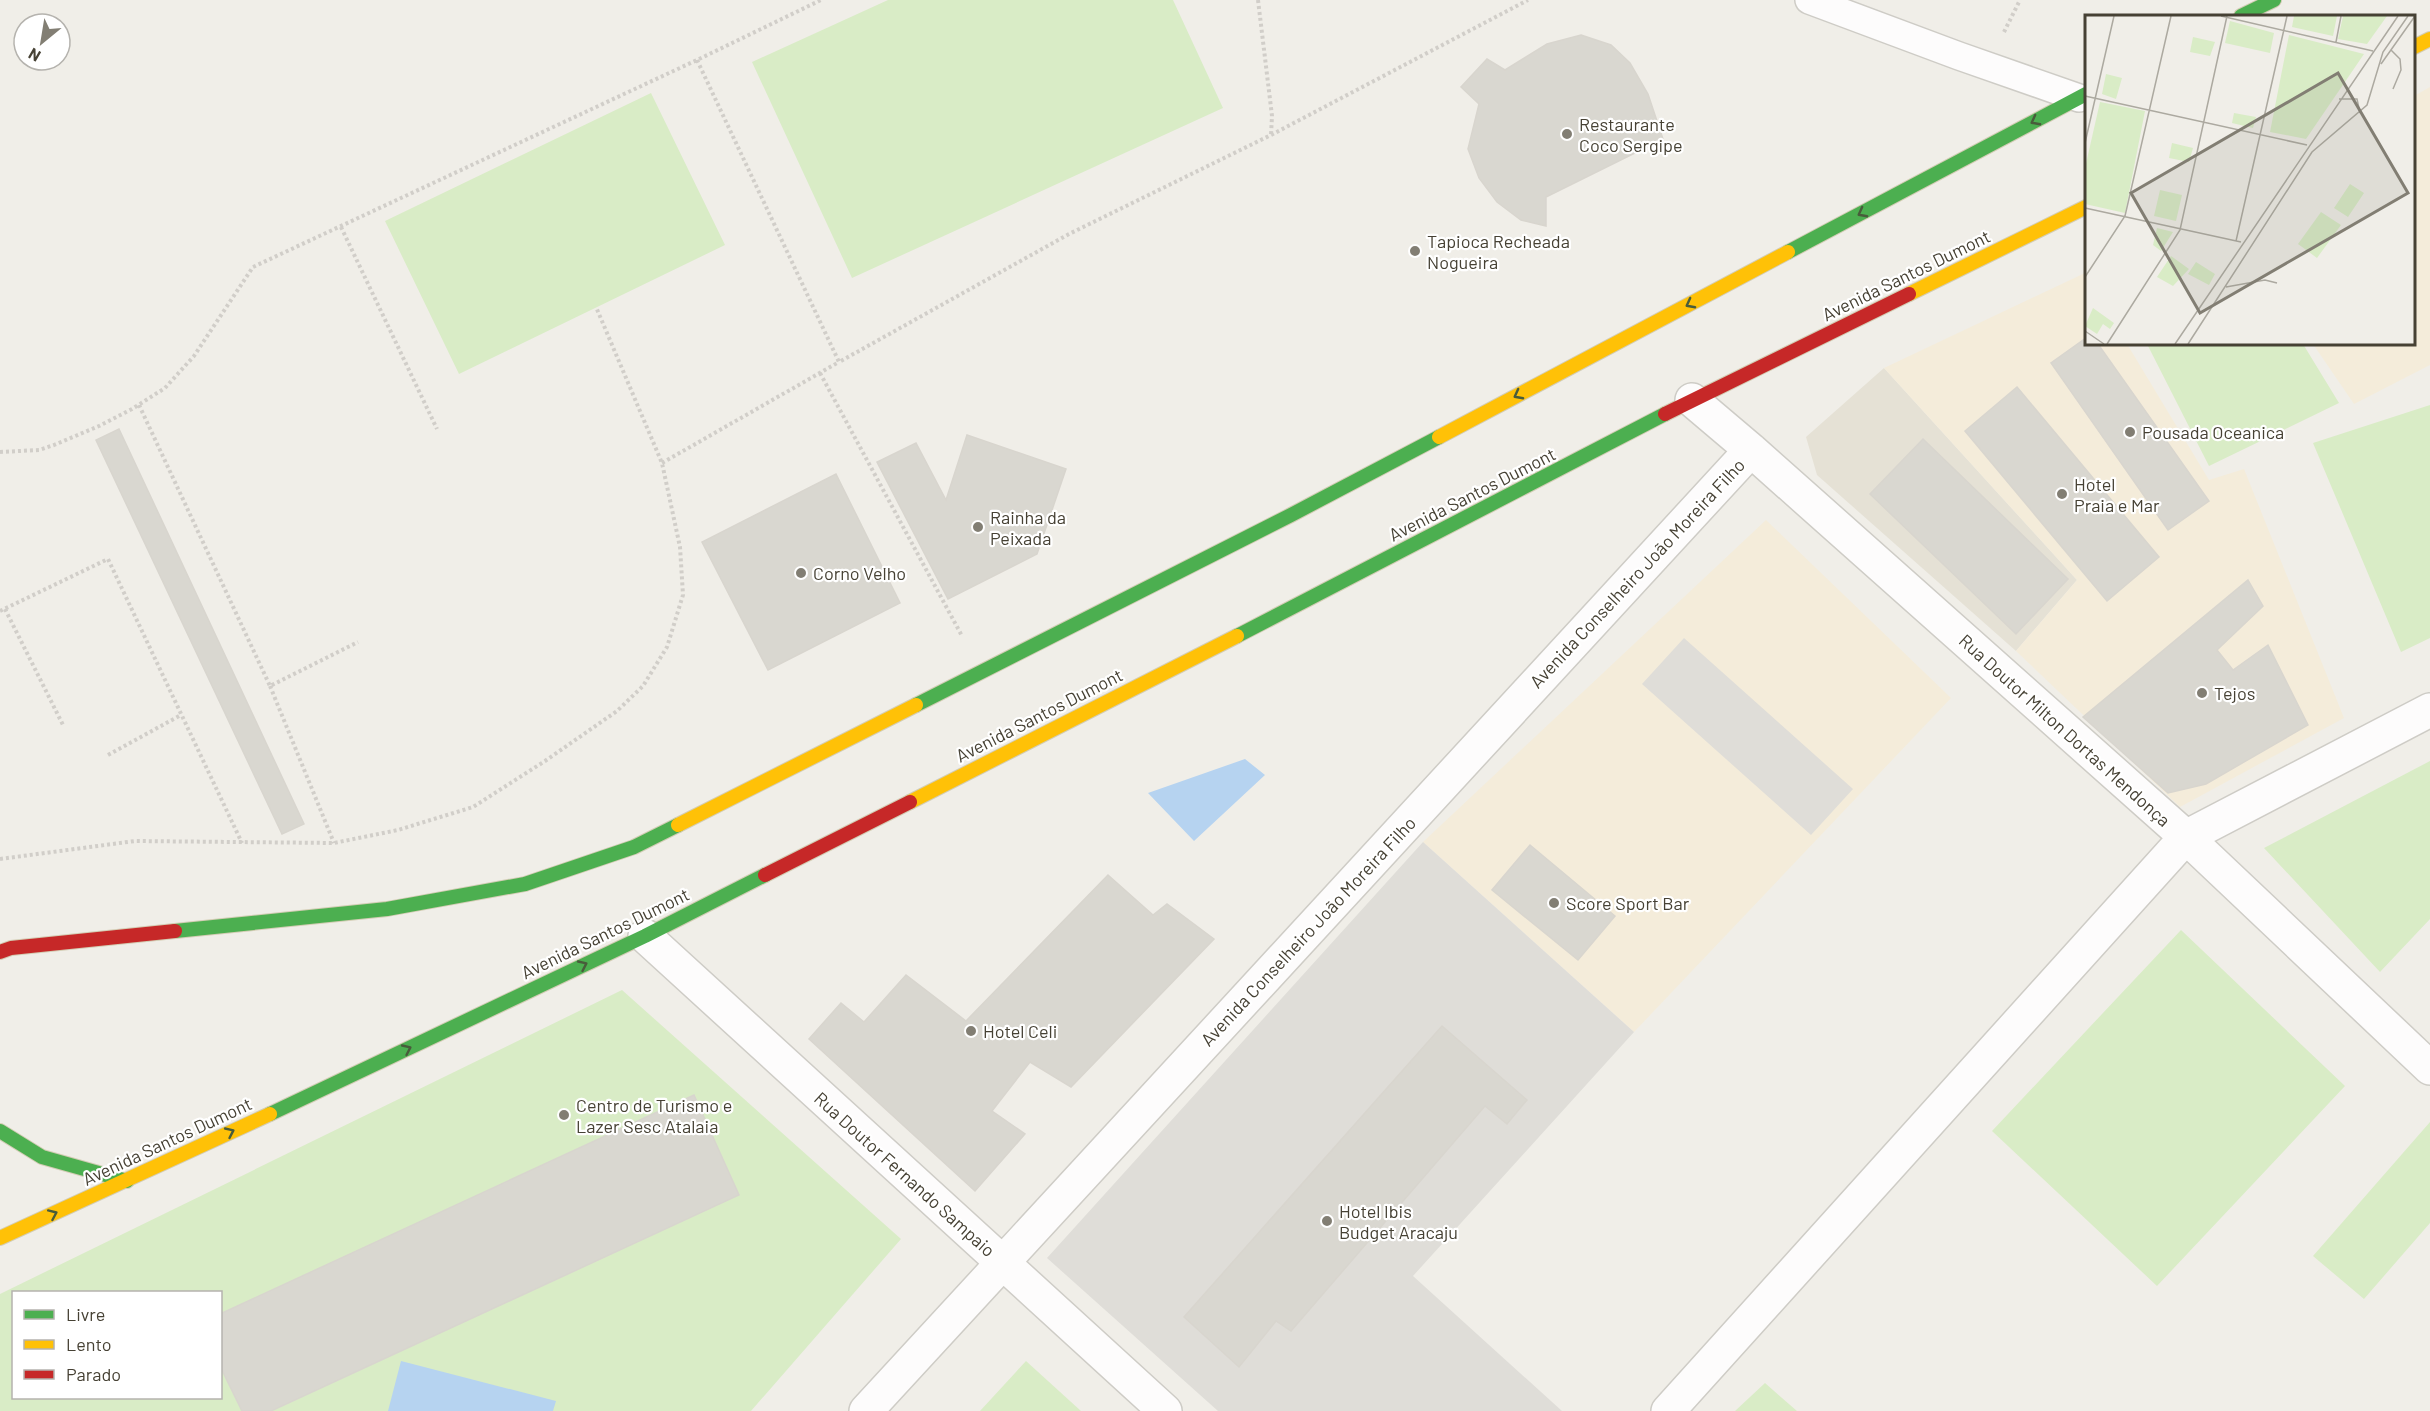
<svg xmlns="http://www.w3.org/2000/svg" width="2430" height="1411" viewBox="0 0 2430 1411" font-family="Barlow,sans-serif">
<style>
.residential{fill:#e5e1d5}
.commercial{fill:#f4ecda}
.green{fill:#d9ecc6;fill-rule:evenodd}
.parking{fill:#dfddd8;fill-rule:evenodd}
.water{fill:#b6d3f0}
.building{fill:#d9d7d0;stroke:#d8d5ce;stroke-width:1.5}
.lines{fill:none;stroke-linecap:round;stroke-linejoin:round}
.lane-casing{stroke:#ceccc6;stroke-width:30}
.street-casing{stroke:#ceccc6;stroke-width:36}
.fast-casing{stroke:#d3cdb4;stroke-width:16}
.slow-casing{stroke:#d3cdb4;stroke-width:16}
.jam-casing{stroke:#d3cdb4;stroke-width:16}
.path{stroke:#d1cec9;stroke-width:4;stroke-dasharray:3 3;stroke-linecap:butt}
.lane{stroke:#fdfcfc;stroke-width:27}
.street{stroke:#fdfcfc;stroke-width:33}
.fast{stroke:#4caf50;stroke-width:14}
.slow{stroke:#ffc107;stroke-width:14}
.jam{stroke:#c62828;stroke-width:14}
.oneway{stroke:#485c3b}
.poi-dot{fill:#827e73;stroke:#fff;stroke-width:2}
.labels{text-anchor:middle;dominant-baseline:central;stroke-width:4.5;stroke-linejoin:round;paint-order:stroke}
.poi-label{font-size:18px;fill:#464134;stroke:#fff;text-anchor:start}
.street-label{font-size:18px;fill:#464134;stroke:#fff}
.inset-road{fill:none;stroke:#aca9a0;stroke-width:1.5}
.view{fill:#827e73;fill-opacity:0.15;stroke:#827e73;stroke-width:3}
.inset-edge{fill:none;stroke:#464134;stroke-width:3}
</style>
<rect width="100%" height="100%" fill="#f0eee8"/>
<path class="residential" d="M1884 368 2077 580 2016 651 1817 475 1806 437Z"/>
<path class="commercial" d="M2430 87V365L2354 404 2313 344H2414V96Z
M2085 273 2086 344H2127L2209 480 2244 469 2344 718 2180 807 2016 651 2077 580 1884 368Z
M1766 520 1951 698 1634 1032 1423 842Z"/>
<path class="green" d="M888 0H1173L1223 108 852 278 752 62Z
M651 93 725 245 459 374 385 221Z
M2147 344H2303L2339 403 2209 466Z
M2430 405V638L2401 652 2313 443Z
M2430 761V919L2380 972 2264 848Z
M2181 930 2345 1086 2157 1286 1992 1131Z
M622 990 901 1239 751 1411H0V1294ZM14 1292H220V1398H14Z
M2430 1122V1223L2364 1299 2313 1256Z
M1026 1361 1081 1411H980Z
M1765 1383 1797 1411H1735Z"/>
<path class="parking" d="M1684 638 1853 789 1811 835 1642 684Z
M1423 842 1634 1032 1413 1276 1562 1411H1218L1047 1258ZM1442 1026 1527 1100 1507 1124 1485 1106 1291 1331 1276 1321 1239 1366 1184 1317Z"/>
<path class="water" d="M1245 759 1265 775 1194 841 1148 793Z
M401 1361 556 1401 553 1411H388Z"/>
<path class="building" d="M1581 35 1611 45 1630 63 1648 94 1663 139 1546 197V226L1521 220 1497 202 1479 178 1468 149 1479 104 1461 87 1487 59 1505 70 1547 44Z
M2086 338V344H2098L2209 501 2168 530 2051 363Z
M2017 387 2159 557 2107 601 1965 431Z
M119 429 304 824 282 834 96 440Z
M967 435 1066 469 1037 554 948 599 877 462 916 443 946 500Z
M1923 439 2068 579 2016 634 1870 494Z
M836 474 900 603 768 670 702 542Z
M2248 580 2263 606 2217 650 2233 670 2268 645 2308 725 2206 784 2168 793 2083 717Z
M1530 845 1615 916 1578 960 1492 890Z
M1108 875 1153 915 1167 904 1214 939 1071 1087 1030 1062 992 1111 1025 1134 975 1191 809 1039 841 1003 864 1022 906 975 966 1021Z
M1442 1026 1527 1100 1507 1124 1485 1106 1291 1331 1276 1321 1239 1367 1184 1317Z
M694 1095 739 1195 271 1411H242L220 1366V1314Z"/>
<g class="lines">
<g class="lane-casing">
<path id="lane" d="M1809 0 1959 56 2079 98"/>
</g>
<g class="street-casing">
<path id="street" d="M1692 400 1751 450 2186 837 2430 1068
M645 936 1165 1411
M866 1411 1751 450
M1668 1411 2186 837 2430 710"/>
</g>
<g class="fast-casing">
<path id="fast" d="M2241 16 2274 0
M1788 252 2086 94
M1237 636 1665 414
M916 705 1291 515 1439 437
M175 931 387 909 525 884 634 847 678 825
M270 1114 645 936 765 875
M0 1131 42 1157 127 1181"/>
</g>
<g class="slow-casing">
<path id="slow" d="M2414 47 2430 39
M1909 294 2086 207
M1439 437 1788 252
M910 802 1237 636
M678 825 916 705
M0 1238 270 1114"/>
</g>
<g class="jam-casing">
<path id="jam" d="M1665 414 1909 294
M765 875 910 802
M0 952 11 948 175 931"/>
</g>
<path class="path" d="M1258 0 1272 116 1271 135
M2004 32 2020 0
M697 60 839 362 1069 234 1271 135 1528 0
M341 227 437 429
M820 373 962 636
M139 405 270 686 358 642
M0 452 39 450 54 445 99 426 132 409 165 388 194 356 253 267 697 60 821 0
M662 463 839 362
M5 609 64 727
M0 611 108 559 242 843
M270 686 334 843
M108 755 181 715
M0 859 135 841 334 843 398 830 473 807 545 761 617 711 643 686 667 647 683 595 680 547 662 463 596 307"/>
<use href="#lane" class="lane"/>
<use href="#street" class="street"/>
<use href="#fast" class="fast"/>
<use href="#slow" class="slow"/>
<use href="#jam" class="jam"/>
</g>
<defs><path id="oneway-chevron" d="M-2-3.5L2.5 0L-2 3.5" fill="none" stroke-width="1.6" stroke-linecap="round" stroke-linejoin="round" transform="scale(1.5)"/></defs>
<g class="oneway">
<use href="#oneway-chevron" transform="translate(2035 121) rotate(152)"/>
<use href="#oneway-chevron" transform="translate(1862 213) rotate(152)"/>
<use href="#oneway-chevron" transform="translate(1690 304) rotate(152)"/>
<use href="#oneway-chevron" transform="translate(1518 395) rotate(152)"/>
<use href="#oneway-chevron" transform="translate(583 965) rotate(-25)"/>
<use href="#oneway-chevron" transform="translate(407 1049) rotate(-25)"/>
<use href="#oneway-chevron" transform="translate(230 1132) rotate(-25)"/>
<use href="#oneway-chevron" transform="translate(53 1214) rotate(-24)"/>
</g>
<g class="poi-dot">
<circle cx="1567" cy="134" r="6"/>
<circle cx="1415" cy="251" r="6"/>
<circle cx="2130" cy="432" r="6"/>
<circle cx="2062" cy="494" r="6"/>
<circle cx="978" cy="527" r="6"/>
<circle cx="801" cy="573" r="6"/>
<circle cx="2202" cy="693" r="6"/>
<circle cx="1554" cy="903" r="6"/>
<circle cx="971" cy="1031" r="6"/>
<circle cx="564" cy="1115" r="6"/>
<circle cx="1327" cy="1221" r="6"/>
</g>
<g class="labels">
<g class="poi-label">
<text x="1579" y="124">Restaurante<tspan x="1579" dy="21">Coco Sergipe</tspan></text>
<text x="1427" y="241">Tapioca Recheada<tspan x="1427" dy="21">Nogueira</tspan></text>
<text x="2142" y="432">Pousada Oceanica</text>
<text x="2074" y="484">Hotel<tspan x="2074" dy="21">Praia e Mar</tspan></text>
<text x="990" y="517">Rainha da<tspan x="990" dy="21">Peixada</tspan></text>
<text x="813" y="573">Corno Velho</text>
<text x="2214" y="693">Tejos</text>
<text x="1566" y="903">Score Sport Bar</text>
<text x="983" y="1031">Hotel Celi</text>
<text x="576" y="1105">Centro de Turismo e<tspan x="576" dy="21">Lazer Sesc Atalaia</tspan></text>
<text x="1339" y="1211">Hotel Ibis<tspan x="1339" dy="21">Budget Aracaju</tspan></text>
</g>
<g class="street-label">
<text transform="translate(1906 275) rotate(-26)">Avenida Santos Dumont</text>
<text transform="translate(1472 494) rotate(-27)">Avenida Santos Dumont</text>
<text transform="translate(1637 573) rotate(-47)">Avenida Conselheiro João Moreira Filho</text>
<text transform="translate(1039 715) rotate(-27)">Avenida Santos Dumont</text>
<text transform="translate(2065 730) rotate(42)">Rua Doutor Milton Dortas Mendonça</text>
<text transform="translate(1308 931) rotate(-47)">Avenida Conselheiro João Moreira Filho</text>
<text transform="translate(605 933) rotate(-26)">Avenida Santos Dumont</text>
<text transform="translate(167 1141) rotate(-25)">Avenida Santos Dumont</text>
<text transform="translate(905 1174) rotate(42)">Rua Doutor Fernando Sampaio</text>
</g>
</g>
<g transform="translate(2085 15)">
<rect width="330" height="330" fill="#f0eee8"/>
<path d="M209 1H252L248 21 207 12ZM258 1H302L282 29 253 24ZM145 6 189 18 185 38 140 28ZM204 20 279 39 221 124 185 117ZM108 22 130 27 125 41 105 37ZM21 59 37 63 31 84 17 79ZM15 87 60 96 40 198 0 189V153ZM149 98 171 102 168 113 147 108ZM87 128 108 133 104 147 84 143ZM265 169 279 178 263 202 249 193ZM75 175 97 180 91 206 69 201ZM236 197 256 210 232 243 213 229ZM72 213 88 217 76 236 68 230ZM86 241 104 254 88 271 72 262ZM111 247 130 259 124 270 103 259ZM8 293 29 308 25 314 18 309 12 319 0 311Z" fill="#d9ecc6"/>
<path class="inset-road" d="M136 1 288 36M251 27 256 1M306 35 315 44 316 55 308 74M296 49 330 1M0 81 222 130M254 84H272L275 98M0 128 29 1M0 193 156 227M151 226 202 1M0 262 40 201 86 1M141 272 180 265 192 268M0 316 19 329M22 329 95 215 142 1M90 329 313 1M103 329 227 137 282 90 298 37 323 1"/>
<path class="view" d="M253 58 323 178 115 298 46 178Z"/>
<rect width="330" height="330" class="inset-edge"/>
</g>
<rect x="12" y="1291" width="210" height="108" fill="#ffffff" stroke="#b5b3ae" stroke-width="1.5"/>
<rect x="24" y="1310" width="30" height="9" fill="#4caf50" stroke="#b5b3ae" stroke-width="1.5"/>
<text x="66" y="1321" font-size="18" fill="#464134">Livre</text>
<rect x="24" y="1340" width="30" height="9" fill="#ffc107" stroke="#b5b3ae" stroke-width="1.5"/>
<text x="66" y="1351" font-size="18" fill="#464134">Lento</text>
<rect x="24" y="1370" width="30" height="9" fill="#c62828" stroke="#b5b3ae" stroke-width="1.5"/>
<text x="66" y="1381" font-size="18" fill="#464134">Parado</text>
<g transform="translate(42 42) rotate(210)"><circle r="28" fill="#ffffff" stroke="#b5b3ae" stroke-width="1.5"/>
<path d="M0-4.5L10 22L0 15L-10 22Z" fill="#827e73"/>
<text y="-9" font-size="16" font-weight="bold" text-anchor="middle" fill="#464134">N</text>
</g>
</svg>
